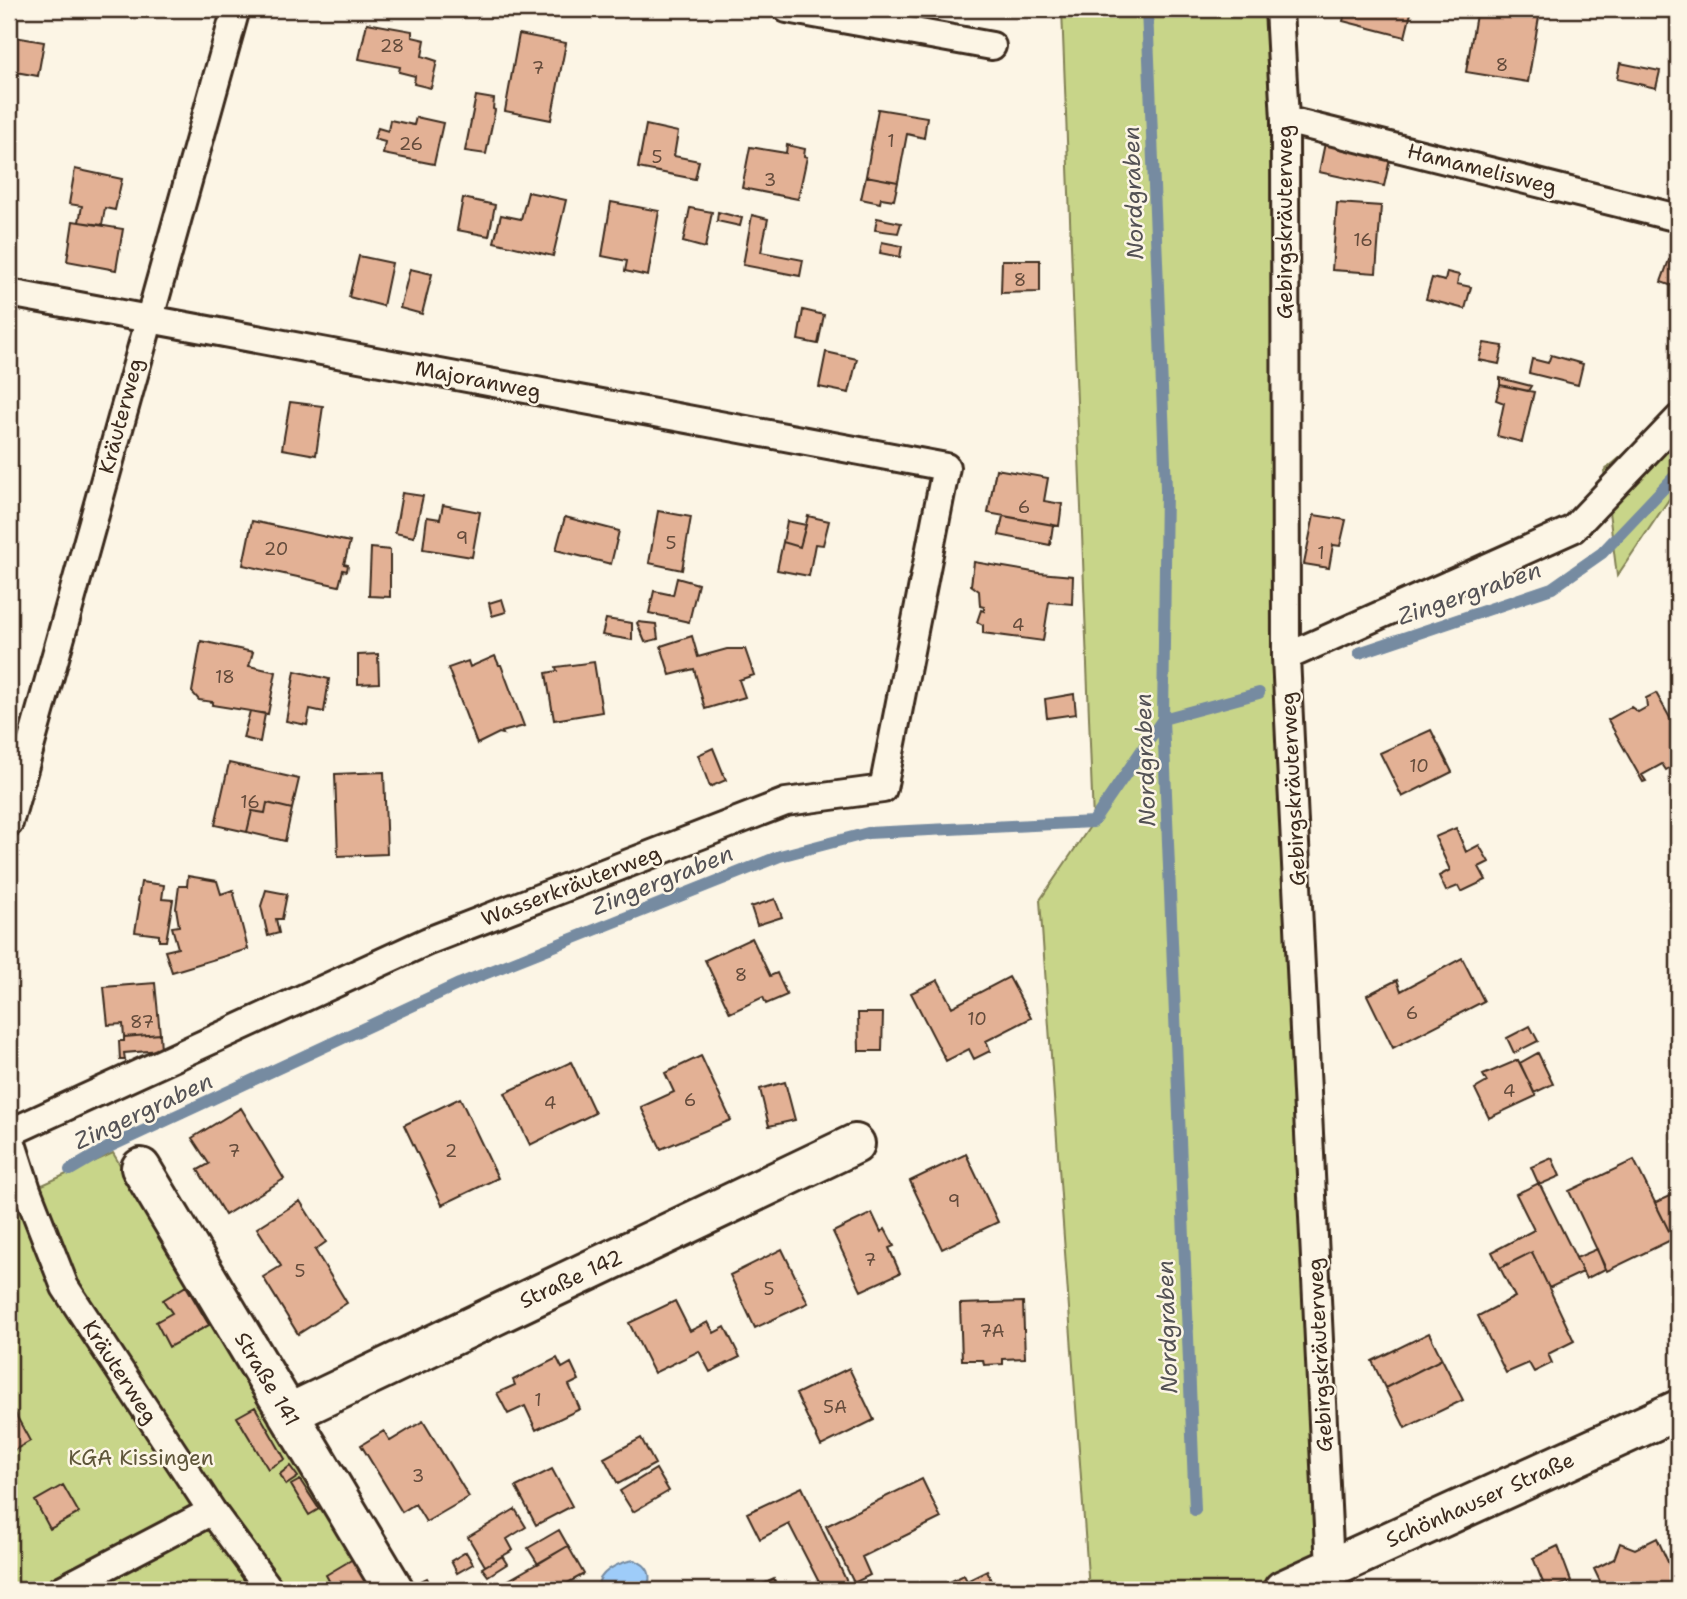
<svg xmlns="http://www.w3.org/2000/svg" width="1687" height="1599" viewBox="0 0 1687 1599" font-family="'Shantell Sans',sans-serif">
<style>
.green{fill:#c8d589;stroke:#828054;stroke-width:2}
.water{fill:#9eccf9;stroke:#768ba1;stroke-width:2}
.lines{fill:none;stroke-linecap:round;stroke-linejoin:round}
.stream{stroke:#768ba1;stroke-width:12}
.building{fill:#e3b195;stroke:#3b2a1e;stroke-width:2}
.lane-casing{stroke:#3b2a1e;stroke-width:32}
.street-casing{stroke:#3b2a1e;stroke-width:44}
.secondary-casing{stroke:#3b2a1e;stroke-width:44}
.lane{stroke:#fcf5e5;stroke-width:26}
.street{stroke:#fcf5e5;stroke-width:38}
.secondary{stroke:#fcf5e5;stroke-width:38}
.labels{text-anchor:middle;dominant-baseline:central;stroke-width:5;stroke-linejoin:round;paint-order:stroke}
.number-label{font-size:18px;fill:#654c3c}
.street-label{font-size:21px;fill:#3b2a1e;stroke:#fcf5e5}
.park-label{font-size:21px;fill:#5e5539;stroke:#fcf5e5}
.water-label{font-size:23px;font-style:italic;fill:#545255;stroke:#fcf5e5}
</style>
<rect width="100%" height="100%" fill="#fcf5e5"/>
<filter id="ink" filterUnits="userSpaceOnUse"><feTurbulence type="fractalNoise" baseFrequency=".0143" numOctaves="2"/><feDisplacementMap in="SourceGraphic" scale="14" xChannelSelector="R" yChannelSelector="G"/><feConvolveMatrix kernelMatrix="1 2 1 2 8 2 1 2 1" color-interpolation-filters="sRGB"/></filter>
<g filter="url(#ink)">
<path class="green" d="M1062 9H1279L1286 657 1330 1590H1089L1040 900 1093 822Z
M1678 409V486L1617 576 1604 471Z
M113 1153 373 1590H9V1200Z"/>
<path class="water" d="M634 1560C648 1565 654 1575 646 1589L597 1590C597 1572 617 1563 634 1560Z"/>
<g class="lines">
<path class="stream" d="M1147 9 1166 489 1163 719 1195 1510
M1359 653 1552 588 1602 553 1678 473
M70 1170 111 1146 459 984 780 856 868 833 1093 822 1163 719 1259 693"/>
</g>
<path class="building" d="M1346 9H1412L1405 37 1343 21Z
M1477 9H1508L1507 11 1515 13 1516 9 1540 11 1528 82 1466 72Z
M367 23 412 31V37L425 40 422 56 437 61 431 88 414 84 415 76 399 72 400 67 359 59Z
M519 34 566 43 551 120 505 111Z
M9 36 44 42 38 76 10 71 9 78Z
M1620 63 1660 71 1656 88 1617 79Z
M476 96 494 99 493 109 495 110 486 154 465 151Z
M878 109 927 117 924 138 907 134 898 182 866 176Z
M416 117 443 123 434 164 383 154 385 142 374 139 378 128 388 131 390 120 414 125Z
M646 125 678 132 674 156 699 161 695 179 638 168Z
M1325 143 1390 159 1384 186 1319 172Z
M787 145 805 149 804 156 807 157 798 199 742 188 750 147 786 153Z
M75 169 122 179 115 210 105 208 102 225 79 222 82 206 69 204Z
M866 176 898 182 894 200 881 198 880 203 861 199Z
M528 192 566 200 553 256 494 242 501 215 521 219Z
M463 198 495 205 489 236 457 230Z
M611 202 659 211 648 276 625 271 627 261 602 256Z
M1337 203 1381 206 1376 273 1332 270Z
M690 208 712 212 705 248 683 242Z
M718 212 742 218 740 226 717 221Z
M752 215 768 219 761 252 803 260 800 276 743 265Z
M877 218 901 223 898 233 875 230Z
M73 221 123 229 116 270 67 261Z
M882 242 902 246 900 257 880 253Z
M359 256 392 263 383 306 349 297Z
M1002 260H1040V292L1001 293Z
M1669 260 1678 263V288L1661 282Z
M410 269 432 274 422 314 400 308Z
M1447 272 1459 275 1457 284 1471 287 1465 309 1426 299 1432 278 1445 281Z
M803 310 824 315 818 344 798 340Z
M1484 343 1503 346 1499 364 1479 360Z
M826 352 857 359 849 393 819 387Z
M1551 355 1583 364 1578 385 1529 373 1532 359 1548 363Z
M1500 378 1531 386 1528 391 1500 385Z
M1500 385 1534 392 1522 442 1497 436 1504 403 1496 400Z
M290 402 323 406 316 455 282 449Z
M996 469 1048 478 1044 501 1062 504 1059 526 988 513Z
M402 493 423 496 414 537 395 533Z
M443 505 480 512 472 557 423 549 427 517 440 519Z
M658 511 691 517 682 570 649 563Z
M1314 515 1346 520 1340 546 1333 545 1329 568 1304 564Z
M808 516 829 521 823 545 815 544 809 576 777 570 783 542 800 547Z
M1003 516 1053 525 1050 545 999 535Z
M565 517 619 531 611 564 556 550Z
M252 521 350 542 344 564 348 565 347 571 343 570 339 586 243 565Z
M787 521 806 525 800 547 783 542Z
M371 548 390 550V597L369 596Z
M974 562 1039 573 1073 576 1072 604 1049 602 1043 641 983 633V625L977 622 981 610 984 611V607L980 606 979 591 971 585Z
M677 578 698 584 689 622 649 613 654 591 673 595Z
M502 599 506 612 492 616 489 603Z
M606 619 632 623V640L602 635Z
M638 622 656 624 658 639 645 642 637 623Z
M692 636 698 657 727 649H745L754 675 739 680 745 697 705 709 694 669 670 675 661 646Z
M201 641 253 652 249 666 276 672 268 714 212 705 213 702 199 700 192 692Z
M378 654 379 683 358 684V655Z
M495 656 499 665H501L524 726 502 732 503 734 499 733 477 744 448 668 468 661 470 667Z
M594 662 602 712 554 720 546 673 557 671 556 667Z
M295 671 329 679 324 712 310 709 307 725 286 721Z
M1656 693 1678 732V763L1666 770 1662 764 1642 775 1646 781 1643 782 1608 720 1631 707 1638 712 1647 707 1646 698Z
M1074 694 1076 714 1047 718 1045 699Z
M250 711 265 714 260 742 243 738Z
M1431 730 1452 772 1402 797 1380 753Z
M713 748 726 780 710 787 698 755Z
M229 763 299 779 292 809 267 803 265 813 252 811 247 832 215 825Z
M384 772 387 854 338 856 335 774Z
M267 803 292 809 285 841 247 832 252 811 265 813Z
M1456 828 1466 852 1479 845 1489 862 1479 867 1486 880 1461 892 1458 886 1446 891 1439 876 1450 870 1435 837Z
M188 876 217 881 221 894 233 890 248 949 172 972 165 951 178 948 172 927 179 926 176 908 179 886H187Z
M141 882 164 885 162 899 173 900 166 941H159V935L135 932 140 902 138 901Z
M266 890 287 894 282 919H276L279 933 268 936 261 906Z
M775 899 782 917 757 925 751 907Z
M752 938 770 976 777 973 787 995 766 1004 763 997 730 1013 705 960Z
M1462 958 1484 1001 1393 1048 1367 995 1397 980 1401 991Z
M1009 977 1031 1018 986 1041 990 1051 974 1059 969 1049 946 1061 911 993 938 980 952 1007Z
M155 983 160 1034 124 1037 123 1024 108 1025 104 987Z
M858 1013H883L882 1051H859Z
M1530 1026 1538 1041 1514 1053 1507 1038Z
M160 1034 161 1050 124 1053 125 1060H120L119 1041H124V1037Z
M1538 1053 1553 1084 1534 1093 1520 1063Z
M701 1056 731 1120 661 1149 641 1107 674 1092 665 1073Z
M1518 1060 1536 1096 1489 1118 1475 1089 1487 1082 1483 1075Z
M571 1062 595 1113 530 1145 505 1093Z
M785 1082 795 1120 769 1126 760 1089Z
M460 1098 498 1178 442 1205 404 1125Z
M241 1108 284 1179 225 1215 198 1170 209 1164 192 1138Z
M966 1154 998 1222 942 1249 910 1181Z
M1552 1158 1560 1176 1539 1185 1531 1167Z
M1634 1160 1673 1239 1607 1271 1569 1191Z
M1539 1183 1583 1272 1549 1288 1532 1252 1500 1268 1492 1252 1534 1230 1516 1194Z
M1677 1193 1678 1236 1673 1239 1655 1203Z
M300 1201 326 1242 315 1250 347 1303 298 1334 263 1277 281 1266 257 1228Z
M872 1213 881 1232 885 1229 894 1246 889 1248 900 1273 861 1291 833 1232Z
M782 1249 808 1303 755 1328 730 1275Z
M1597 1249 1605 1269 1586 1279 1576 1258Z
M1532 1252 1574 1341 1548 1354 1552 1363 1534 1372 1529 1363 1506 1373 1478 1316 1515 1297 1500 1268Z
M186 1286 209 1325 169 1347 156 1322 172 1313 163 1300Z
M675 1301 690 1331 708 1322 714 1333 725 1327 740 1357 710 1372 699 1351 654 1373 629 1323Z
M1023 1302 1025 1358 1003 1359V1364L984 1365 983 1360H962L960 1304Z
M1429 1333 1442 1359 1385 1388 1372 1361Z
M557 1358 562 1368 571 1363 579 1380 569 1385 580 1409 536 1430 525 1406 508 1414 497 1393 515 1385 513 1380Z
M1442 1359 1463 1400 1405 1428 1385 1388Z
M849 1368 874 1420 821 1446 796 1394Z
M9 1402 30 1441 9 1453Z
M255 1407 285 1459 268 1469 237 1417Z
M423 1421 469 1497 426 1522 415 1504 402 1512 361 1445 384 1431 390 1441Z
M641 1438 655 1464 618 1484 604 1458Z
M290 1466 298 1477 286 1485 280 1474Z
M552 1469 572 1506 536 1525 516 1487Z
M656 1469 669 1491 633 1512 620 1491Z
M922 1479 941 1518 862 1557 870 1575 854 1583 826 1526Z
M300 1480 319 1509 309 1515 291 1485Z
M63 1485 79 1513 50 1529 35 1501Z
M802 1487 847 1582 829 1590H823L789 1524 760 1539 747 1513Z
M515 1509 526 1527 507 1539 513 1550 485 1566 468 1537Z
M559 1530 568 1546 538 1564 528 1548Z
M1657 1538 1678 1584V1590H1604L1594 1569 1614 1559 1620 1543 1635 1549Z
M568 1546 584 1574 555 1590H491Z
M1558 1546 1571 1581 1546 1590 1533 1558Z
M466 1552 473 1564 457 1573 451 1561Z
M502 1556 507 1564 488 1576 482 1568Z
M353 1559 372 1590H334L326 1575Z
M987 1571 995 1590H933L964 1575 967 1581Z
M427 1578 433 1590H421L417 1583Z
M774 1579 779 1590H750Z"/>
<g class="lines">
<g class="lane-casing">
<path id="lane" d="M787 9 992 46
M1279 9 1285 120 1286 657 1330 1568
M1285 120 1678 218
M9 293 946 467 883 789 786 802 428 941 9 1133
M1286 657 1573 529 1678 419
M9 823 236 9
M9 1134 27 1190 65 1287 212 1511 270 1590
M61 1590 212 1511"/>
</g>
<g class="street-casing">
<path id="street" d="M141 1168 394 1590
M288 1414 855 1144"/>
</g>
<g class="secondary-casing">
<path id="secondary" d="M1283 1590 1678 1410"/>
</g>
<use href="#lane" class="lane"/>
<use href="#street" class="street"/>
<use href="#secondary" class="secondary"/>
</g>
</g>
<g class="labels">
<g class="number-label">
<text x="392" y="46">28</text>
<text x="1502" y="65">8</text>
<text x="538" y="68">7</text>
<text x="891" y="141">1</text>
<text x="411" y="144">26</text>
<text x="657" y="157">5</text>
<text x="770" y="180">3</text>
<text x="1363" y="240">16</text>
<text x="1020" y="280">8</text>
<text x="1024" y="507">6</text>
<text x="462" y="538">9</text>
<text x="671" y="543">5</text>
<text x="276" y="549">20</text>
<text x="1321" y="553">1</text>
<text x="1018" y="625">4</text>
<text x="225" y="677">18</text>
<text x="1419" y="766">10</text>
<text x="250" y="802">16</text>
<text x="741" y="975">8</text>
<text x="1412" y="1013">6</text>
<text x="977" y="1019">10</text>
<text x="142" y="1022">87</text>
<text x="1509" y="1091">4</text>
<text x="690" y="1100">6</text>
<text x="550" y="1103">4</text>
<text x="234" y="1151">7</text>
<text x="451" y="1151">2</text>
<text x="954" y="1201">9</text>
<text x="870" y="1260">7</text>
<text x="300" y="1271">5</text>
<text x="769" y="1289">5</text>
<text x="992" y="1331">7A</text>
<text x="538" y="1400">1</text>
<text x="835" y="1407">5A</text>
<text x="418" y="1476">3</text>
</g>
<g class="street-label">
<text transform="translate(1482 169) rotate(14)">Hamamelisweg</text>
<text transform="translate(1285 222) rotate(-90)">Gebirgskräuterweg</text>
<text transform="translate(478 380) rotate(11)">Majoranweg</text>
<text transform="translate(121 416) rotate(-75)">Kräuterweg</text>
<text transform="translate(1293 789) rotate(-93)">Gebirgskräuterweg</text>
<text transform="translate(571 886) rotate(-21)">Wasserkräuterweg</text>
<text transform="translate(571 1279) rotate(-25)">Straße 142</text>
<text transform="translate(1320 1355) rotate(-93)">Gebirgskräuterweg</text>
<text transform="translate(120 1372) rotate(57)">Kräuterweg</text>
<text transform="translate(267 1379) rotate(59)">Straße 141</text>
<text transform="translate(1480 1500) rotate(-24)">Schönhauser Straße</text>
</g>
<g class="park-label">
<text x="141" y="1458">KGA Kissingen</text>
</g>
<g class="water-label">
<text transform="translate(1133 193) rotate(-92)">Nordgraben</text>
<text transform="translate(1469 593) rotate(-19)">Zingergraben</text>
<text transform="translate(1145 760) rotate(-92)">Nordgraben</text>
<text transform="translate(662 880) rotate(-22)">Zingergraben</text>
<text transform="translate(143 1111) rotate(-25)">Zingergraben</text>
<text transform="translate(1167 1327) rotate(-92)">Nordgraben</text>
</g>
</g>
<rect width="1687" height="1599" fill="none" stroke="#fcf5e5" stroke-width="35"/>
<rect x="18" y="18" width="1652" height="1564" fill="none" stroke="#3b2a1e" stroke-width="2.5" filter="url(#ink)"/>
</svg>
